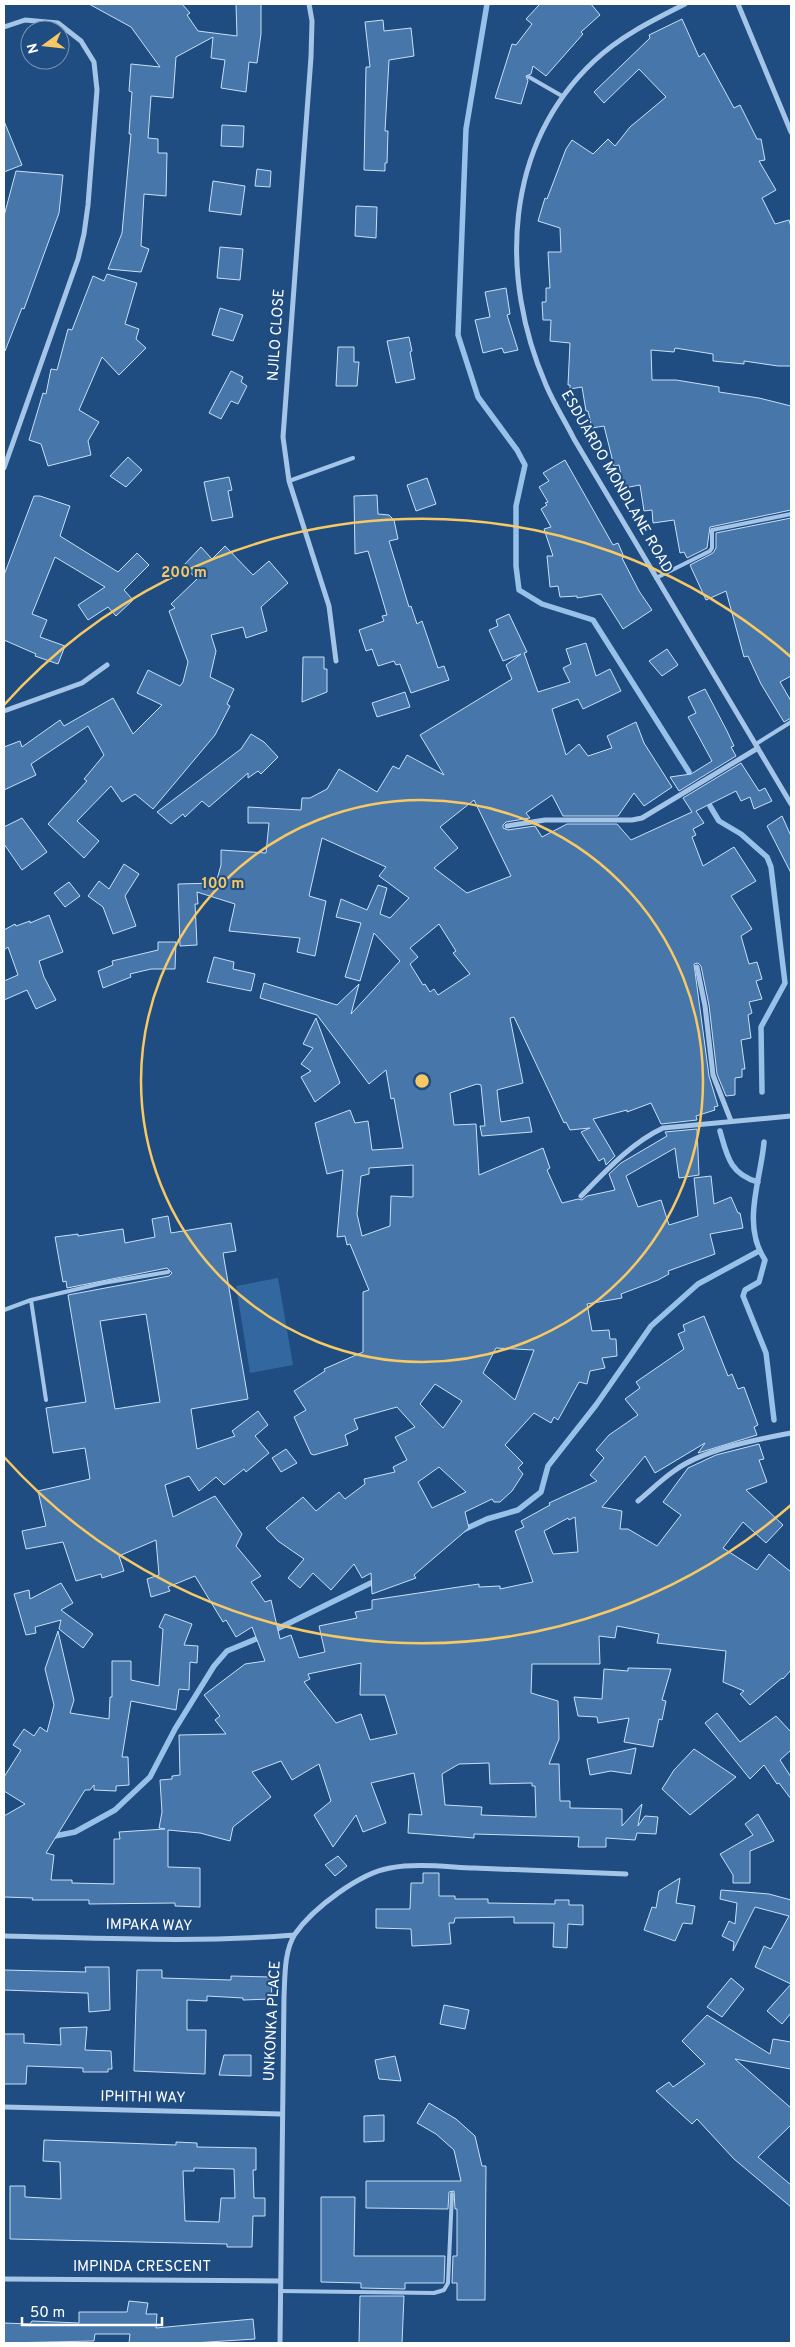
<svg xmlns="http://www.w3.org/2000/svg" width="795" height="2347" viewBox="0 0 795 2347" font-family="Overpass,sans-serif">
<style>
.green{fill:#33679f}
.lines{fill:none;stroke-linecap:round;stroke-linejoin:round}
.stream{stroke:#98c1ea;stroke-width:5.5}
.building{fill:#4777aa;stroke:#c8dff6;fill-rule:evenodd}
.service{stroke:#a4c5e8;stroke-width:4}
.minor{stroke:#a4c5e8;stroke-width:5}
.ring{fill:none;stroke:#f7c864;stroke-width:2.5}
.labels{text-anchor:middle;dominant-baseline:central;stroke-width:4;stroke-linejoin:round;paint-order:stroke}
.street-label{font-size:15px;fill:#fff;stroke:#1f4d81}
.centre{fill:#f7c864;stroke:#1f4d81;stroke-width:2.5}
.ring-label{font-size:15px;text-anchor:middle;font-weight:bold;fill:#f7c864;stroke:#1f4d81;stroke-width:4;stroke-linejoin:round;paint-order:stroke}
</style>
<rect width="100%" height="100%" fill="#1f4d81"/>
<path class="green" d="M278 1278 293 1365 250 1373 236 1286Z"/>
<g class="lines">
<path class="stream" d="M487 4 466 129 458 335 478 397 517 450 525 465 516 506V566L519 590 542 604 593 620 689 772
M710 806 719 821 741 834 767 857 771 867 785 983 761 1027 762 1092
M720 1131C727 1156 730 1174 758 1182
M764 1142C761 1180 741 1224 765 1260L759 1282 745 1290 743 1296 766 1353 774 1420
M463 1530 487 1519 518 1510 541 1492 548 1466 596 1405 651 1326 698 1284 759 1251
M271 1632 377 1580
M50 1837 75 1832 115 1810 150 1777 175 1729 214 1666 227 1651 263 1636"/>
</g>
<path class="building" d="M89 4H182L190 13 187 15 198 31 237 36 236 4H261V34L257 63 249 62 246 92 221 88 225 60 211 58 213 37 176 57 173 98 151 96 148 138 158 139V153H167L166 196 144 194 141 246 149 249 141 272 108 269 122 233 131 134H129L132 92 129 91 131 64 160 67 131 27Z
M540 4H591L600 15 581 32 583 34 546 76 533 66 531 74 526 76 528 81 521 104 495 98 512 44 516 45 532 24 526 19Z
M682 19 699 57 704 53 734 108 740 105 757 139H761L765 160 759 161 776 190 762 198 775 224 789 220 791 227V366H778L744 361V364L713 361V354L675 348 674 352 651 350 652 380H676L719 387V392L759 398 791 406V510L710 527 707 548 687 558 684 552 680 553 674 520 653 523 652 510 644 511 640 485 624 488 619 465 614 466 604 426 592 428 588 411H586L582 387 570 389V385H568L570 343 550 341 551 320H543L542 302H546V288H550L548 252H561L560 228 538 221 545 198 547 199 566 149 572 140 593 154 608 139 615 146 630 127 666 97 639 69 604 103 594 92 650 38 649 35Z
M383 20 384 31 411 28 414 56 389 60 385 131H388L387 163H385V171L364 170 366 67H370L365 22Z
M4 121 22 165 4 172Z
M222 125 244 126 243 147 221 146Z
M257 169 271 171 270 187 255 186Z
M16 171 63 175 59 213 24 309 22 308 5 351H4V216Z
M213 181 245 186 241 215 209 211Z
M356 206 377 207 376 238 355 236Z
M220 247 243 249 240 280 217 278Z
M107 274 137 283 125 324 139 329 136 339 146 348 119 375 102 357 79 410 99 422 88 441 91 455 48 466 41 444 29 440 43 393 46 394 51 369 57 370 68 329 72 330 93 276 104 281Z
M506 288 510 314 507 315 518 350 504 353 502 348 483 353 475 320 490 317 485 292Z
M220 308 243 315 233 341 212 335Z
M409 337 412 351 410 352 415 379 396 383 387 341Z
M338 347H354V362H359L357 386H336Z
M231 371 243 377 241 382 247 386 238 404 231 401 221 419 209 413Z
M128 457 142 470 126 487 110 476Z
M565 460 613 545 618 543 624 557 622 558 639 591 652 610 623 629 601 594 577 598V596L560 597 558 586 550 587 547 556H553L544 529 551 527 541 509 547 505 545 503 548 502 539 487 549 481 543 473Z
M229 477 232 490 228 491 233 517 212 521 204 482Z
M427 478 436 504 416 511 407 485Z
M377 495 378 514 389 515 394 520 398 539 389 541 409 607 411 606 417 624 422 621 438 668 444 666 449 680 411 693 400 664 396 665 394 661 378 666 372 649 366 651 359 630 384 621 382 616 387 615 368 551 355 554 354 496Z
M34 496H40L70 506 60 536 118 572 137 553 149 565 124 590 133 600 116 616 108 607 88 620 78 605 105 587 55 557 32 614 47 620 40 637 65 646 58 664 35 656 36 654 4 640V575Z
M791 518V676L780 682 791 701V718L784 722 761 684 748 656 744 657 726 591 706 600 690 565 713 553 716 548V533Z
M225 546 253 575 269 561 288 583 261 607 267 631 246 638 243 627 211 635 216 651 210 677 234 689 227 704 230 706 215 735 153 809 135 794 122 802 111 786 77 821 99 841 84 858 48 824 87 781 84 779 104 755 88 726 31 764 36 775 4 790V747L20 741 22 747 60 720 64 726 113 698 133 734 162 705 137 693 148 670 180 686 183 682 188 662 169 611 175 608 171 604 197 579 183 566 201 547 212 559Z
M509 614 527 652 524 653 538 692 570 682 563 668 571 664 566 649 586 643 596 676 610 669 621 691 583 709 578 699 552 709 566 755 579 744 588 756 612 748 607 736 636 722 644 743 672 787 644 806 634 793 618 816H563L552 795 526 813 530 818 506 822 503 825V828L508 830 535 826 542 837 567 824H617L631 840 692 812 683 798 741 763 759 791 765 788 772 801 754 809 750 797 741 801 736 791 696 811 704 823 693 829 696 835 692 837 703 866 734 847 756 881 731 896 752 929 741 936 749 964 757 962 762 979 756 981 762 999 749 1002 752 1013 748 1015 751 1038 741 1040 745 1069H742V1077L735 1078V1095L726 1096 717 1074 709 1005 701 966 698 963 694 964 709 1076 718 1106 714 1107 715 1110 696 1116 697 1120 661 1124 651 1103 627 1112V1110L593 1119 615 1156 606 1165 604 1158 599 1161 581 1132 590 1128 570 1130 566 1122 564 1123 514 1017 510 1018 523 1083 497 1090 500 1117 501 1122 529 1117 532 1132 482 1136 480 1126H485L481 1085 477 1084 450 1093 454 1125 476 1124 479 1175 543 1148 550 1168 547 1170 562 1203 578 1199 582 1200 587 1196 615 1190 609 1174 621 1163 667 1136 665 1132 697 1129 699 1175 679 1178 675 1148 626 1176 638 1207 661 1200 669 1225 698 1216 694 1178 711 1176 714 1204 731 1197 738 1213H740L743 1228 710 1234 715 1254 668 1271 669 1274 658 1280 621 1294 622 1298 587 1304 592 1331 609 1330 610 1339H616L617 1356 602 1358 605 1368 590 1371 587 1384 579 1382 558 1420 554 1417 551 1423 534 1413 505 1445 523 1463 518 1468 523 1474 512 1491 500 1502H494L492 1499 465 1512 469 1528 414 1575 416 1578 372 1594 371 1573 362 1578 354 1564 331 1590 313 1573 300 1588 288 1578 304 1559 278 1541 266 1528 303 1497 316 1511 339 1492 345 1499 365 1484 364 1479 395 1472 393 1467 407 1460 395 1437 415 1427 397 1407 354 1419 358 1429 345 1435 348 1445 314 1455 311 1454 294 1417 306 1410 294 1391 325 1371 324 1369 363 1352V1292L369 1290 350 1244 347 1245 345 1236 337 1237 343 1170 327 1174 315 1123 350 1110 355 1123 368 1121 372 1150 403 1148 394 1098 391 1099 386 1070 369 1084 317 1015 260 998 264 983 337 1005 359 984 351 1014 400 961 374 933 360 981 345 977 361 923 336 917 341 899 367 910 378 885 387 888 380 914 390 918 409 898 379 876 386 867 322 838 309 896 326 901 315 956 297 952 300 938 229 931 235 904 197 892 198 904H195L197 945 180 946 178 884 216 883 221 865V850L266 853 269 823H248V807L301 810 302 798H310L327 789 339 769 377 792 393 766 399 769 407 755 444 775 420 735 512 679 506 665 521 654 503 661 489 630 498 626 496 620ZM474 800 511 876 467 893 434 868 458 848 440 827ZM439 924 456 951 453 953 470 974 438 995 434 989 430 992 425 984 423 985 410 964 418 957 410 948ZM413 1165V1197L391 1196 390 1226 362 1236 357 1214 361 1176 369 1174V1168ZM496 1348 534 1350 515 1400 483 1373ZM435 1384 462 1401 443 1428 420 1404ZM439 1467 466 1492 432 1508 418 1482Z
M667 649 678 665 662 676 649 661Z
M303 657H324V669H327V692L302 702Z
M705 689 727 731 734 746 731 747 736 756 679 791 670 777 691 774 712 761 688 717 696 713 688 697Z
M405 692 410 707 377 717 372 703Z
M251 734 264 742 278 757 261 774 258 771 248 778V773L209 807 202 801 185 817 183 814 171 824 157 812 241 749Z
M782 816 791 836V873L767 826Z
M22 818 47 852 22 870 4 844V827Z
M124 864 139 874 125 896 136 926 113 934 103 907 88 896 99 881 109 889Z
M69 882 80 896 65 907 54 893Z
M49 915 63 952 39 961 44 977 56 1000 36 1009 27 990 4 1000V981L18 975 8 947 4 950V930L15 924 16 926 30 921V923Z
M158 942H176L175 969H151L130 974 131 977 103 988 98 971 113 965 112 961 158 950Z
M214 957 234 962 233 969 255 974 251 991 207 982Z
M316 1018 340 1083 315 1102 301 1077 311 1071 301 1064 313 1048 303 1044Z
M168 1216 171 1233 231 1223 236 1251 223 1253 248 1399 191 1409 197 1449 235 1436 232 1431 258 1411 268 1425 255 1436 269 1453 246 1472 244 1469 224 1485 216 1477 199 1491 189 1476 165 1485 173 1517 215 1496 242 1534 236 1546 261 1576 251 1582 265 1602 271 1600 280 1639 291 1635 299 1658 325 1652 319 1626 357 1618 355 1612 372 1609V1600L479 1584V1587L500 1586V1589L533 1582 515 1531 524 1527 521 1521 550 1505 549 1503 597 1481 590 1475 604 1458 596 1450 609 1435 638 1415 625 1399 640 1388 636 1382 684 1349 678 1334 685 1331 683 1325 704 1316 728 1376 732 1374 738 1389 744 1387 758 1425 754 1427 757 1435 698 1453 705 1443 655 1473 645 1456 602 1507 622 1511 620 1529H628L657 1546 681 1515 663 1502 688 1468 716 1455 759 1444 764 1459 759 1460 767 1482 746 1490 783 1525 766 1543 743 1522 723 1548 757 1570 769 1554 791 1572V1670L783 1679 782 1678 750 1705 740 1694 744 1691 723 1682 726 1651 657 1643 659 1634 617 1626 615 1638 599 1636 600 1664H532L531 1693 558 1701 559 1739 549 1764H559L560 1801H570V1808L622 1809V1826L642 1804 638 1826 645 1816 658 1817 656 1834 637 1833 635 1840 606 1838V1847H578L579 1837 474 1834V1838L408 1833 409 1814 422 1815 414 1773 371 1783 386 1823 363 1832 356 1815 333 1847 314 1815 331 1801 319 1764 292 1780 281 1761 252 1772 271 1797 233 1827 230 1841 200 1833 168 1830V1867L200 1868V1907L175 1906V1903L89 1904V1900H32L33 1898 4 1897V1816L25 1804 4 1791V1777L21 1750 13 1745 24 1729 34 1736 40 1727 47 1732 54 1705 45 1669 58 1631 74 1700 70 1713 109 1719 110 1697H112V1661H131V1680L159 1686 163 1629 159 1627 165 1614 192 1624 184 1645 198 1646 197 1663 190 1662 189 1690 179 1689 176 1710 131 1701 122 1757H128L129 1785 116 1786V1791L94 1790V1785L90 1790H85L46 1853 54 1855 51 1880H72V1883L114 1884V1839H120L119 1832 165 1829 159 1828 162 1812 160 1780 172 1779V1776L180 1775 179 1735 226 1734 215 1720 220 1716 204 1695 245 1664 265 1661 252 1627 236 1637 226 1620 223 1622 195 1576 168 1587 170 1591 151 1597 147 1579 159 1575 156 1540 119 1556 124 1571 102 1578 101 1574 76 1581 63 1542 26 1549 22 1531 46 1526 38 1491 90 1479 85 1448 53 1453 46 1408 86 1402 68 1295 169 1276 172 1273 167 1268 67 1288 66 1281 63 1282 55 1237 78 1234V1236L123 1229 125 1243 155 1237 152 1219ZM146 1314 160 1402 115 1409 100 1321ZM575 1517 578 1552 553 1554 544 1531 568 1518 569 1520ZM361 1663 360 1695H385L397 1734 370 1740 361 1714 336 1723 304 1682 310 1679 308 1674ZM489 1763 490 1784 532 1783V1786H535L536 1817 481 1815 482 1807 445 1805 442 1774 459 1764Z
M286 1449 297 1463 281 1472 272 1458Z
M61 1583 73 1603 61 1610 93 1634 83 1648 59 1629 61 1620 35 1627 36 1633 26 1635 14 1594 29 1590 30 1599Z
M628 1668 671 1669 662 1700 666 1701 662 1720 659 1719 653 1747 624 1742 629 1718 598 1723 597 1717 578 1716 574 1697 602 1699 604 1669 628 1671Z
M717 1713 740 1742 776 1716 791 1732V1750L780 1760 791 1777V1799L779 1783 777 1784 764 1765 750 1779 705 1723Z
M636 1748 631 1774 611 1771 590 1775 587 1759Z
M694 1749 736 1777 690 1815 662 1789 674 1770Z
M758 1814 774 1841 750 1851V1883H733V1875L720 1854 753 1835 745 1824Z
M338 1856 347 1866 335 1876 325 1865Z
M423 1873H439V1896H455V1899H488V1903L555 1904V1900H569V1905H583V1925L568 1924 567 1948 553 1947 554 1923H514V1917L455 1918 454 1923H449L451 1944 412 1946 411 1929 376 1928V1909H410L411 1883H423Z
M680 1878 676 1903 695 1906 692 1924 683 1923 675 1941 644 1930 652 1907 656 1908 659 1891Z
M721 1890 769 1894 791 1900V2013L782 2024 767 2011 791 1984 755 1967 764 1946 771 1949 789 1916 755 1907 733 1951 734 1942 722 1936 729 1921 735 1924 737 1903 720 1899Z
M85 1967H109L110 2010 89 2012 88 1993H86L4 1990V1970L86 1972Z
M137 1970H162V1978L231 1980V1976L271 1977 272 1999 243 2000V1998L207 1996V2001L187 2000V2030H206L205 2074 134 2071Z
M731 1978 744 1989 722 2017 707 2007Z
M444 2005 469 2010 465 2029 440 2024Z
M707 2015 770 2054 773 2039 791 2042V2069L735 2059 791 2108V2125L758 2157 791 2185V2207L734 2159 697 2119 692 2124 656 2091 669 2082 673 2087 705 2064 682 2041Z
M87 2027 85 2050 111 2051 112 2069H108V2072H83V2068L27 2066 26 2084H4V2034H24V2043L61 2045 60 2028Z
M224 2055H251V2076L219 2075Z
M395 2056 401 2081 379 2079 375 2060Z
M429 2103 456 2119 475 2136 482 2166H486L485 2300H457V2283H452L453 2256H457V2209H455L454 2191 449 2192 448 2209 366 2208V2181H461L454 2150 436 2134 417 2123Z
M384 2115V2141L364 2142V2116Z
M44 2140 176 2145V2142L197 2143V2147L256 2148V2170H253L254 2198H265V2216H253L252 2247H227V2244L10 2239V2186H25V2197L61 2199 60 2162 43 2161ZM194 2168 234 2169 235 2198H221L219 2222 185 2221 183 2171H194Z
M321 2197H355L354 2256H445L444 2283H405V2289L361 2288V2283L321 2282Z
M360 2296H404L402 2343H359Z
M129 2301 148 2303 146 2314H157L156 2328 253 2319 255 2339 193 2343H129L130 2334H95L94 2341 4 2343V2323L30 2324 32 2321 79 2323V2312H127Z"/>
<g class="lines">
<path class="service" d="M529 77 562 96
M289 481 353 458
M656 578 710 551 712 548V530L791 514
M756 744 791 722
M31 1300 103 1283 168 1272
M4 1310 31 1300 46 1400
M280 2291 434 2293 444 2290 448 2283 452 2194"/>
<path class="minor" d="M309 4 312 21 311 57 283 437 289 481 329 606 336 661
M685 4C653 20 619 37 593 62 504 147 499 277 546 385 554 404 565 421 574 439L791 804
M738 4 791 132
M4 27 25 20 58 23 81 41 94 62 97 90 88 205 84 234 78 259 4 468
M4 711 82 683 107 665
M507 826 545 820H632L642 818 758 748
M697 967 705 1006 713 1075 731 1121
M581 1196C606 1171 631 1143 663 1128L791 1116
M638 1501C650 1491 661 1480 674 1471 704 1449 755 1440 791 1433
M4 1936C101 1938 198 1943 294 1935
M4 2107 281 2114
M4 2279 280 2281
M280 2343 284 1997C285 1977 284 1951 295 1934 313 1908 360 1873 390 1868 417 1863 447 1867 474 1868 524 1870 575 1872 626 1874"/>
</g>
<g class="ring">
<circle cx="422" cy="1081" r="281"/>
<path d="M791 1505A562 562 0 0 1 4 1457M4 705A562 562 0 0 1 791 657"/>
</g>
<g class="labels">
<g class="street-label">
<text transform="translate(277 335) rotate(-86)">NJILO CLOSE</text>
<text transform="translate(616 482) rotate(60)">ESDUARDO MONDLANE ROAD</text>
<text transform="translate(149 1926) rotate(1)">IMPAKA WAY</text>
<text transform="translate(273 2021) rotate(-87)">UNKONKA PLACE</text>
<text transform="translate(143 2098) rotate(1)">IPHITHI WAY</text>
<text x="142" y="2267">IMPINDA CRESCENT</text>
</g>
</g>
<circle cx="422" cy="1081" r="8" class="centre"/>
<g class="ring-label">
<text x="184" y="577">200 m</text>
<text x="223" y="888">100 m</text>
</g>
<rect width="795" height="2347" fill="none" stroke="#ffffff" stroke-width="10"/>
<g transform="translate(45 45) rotate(255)"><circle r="24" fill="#1f4d81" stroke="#7994b3"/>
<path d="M0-4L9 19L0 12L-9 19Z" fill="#f7c864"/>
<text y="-8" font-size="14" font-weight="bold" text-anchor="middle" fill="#ffffff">N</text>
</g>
<path d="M22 2317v8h140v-8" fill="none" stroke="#ffffff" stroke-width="2.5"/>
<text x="30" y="2317" font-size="15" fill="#ffffff" stroke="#1f4d81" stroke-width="4" paint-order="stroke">50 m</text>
</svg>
